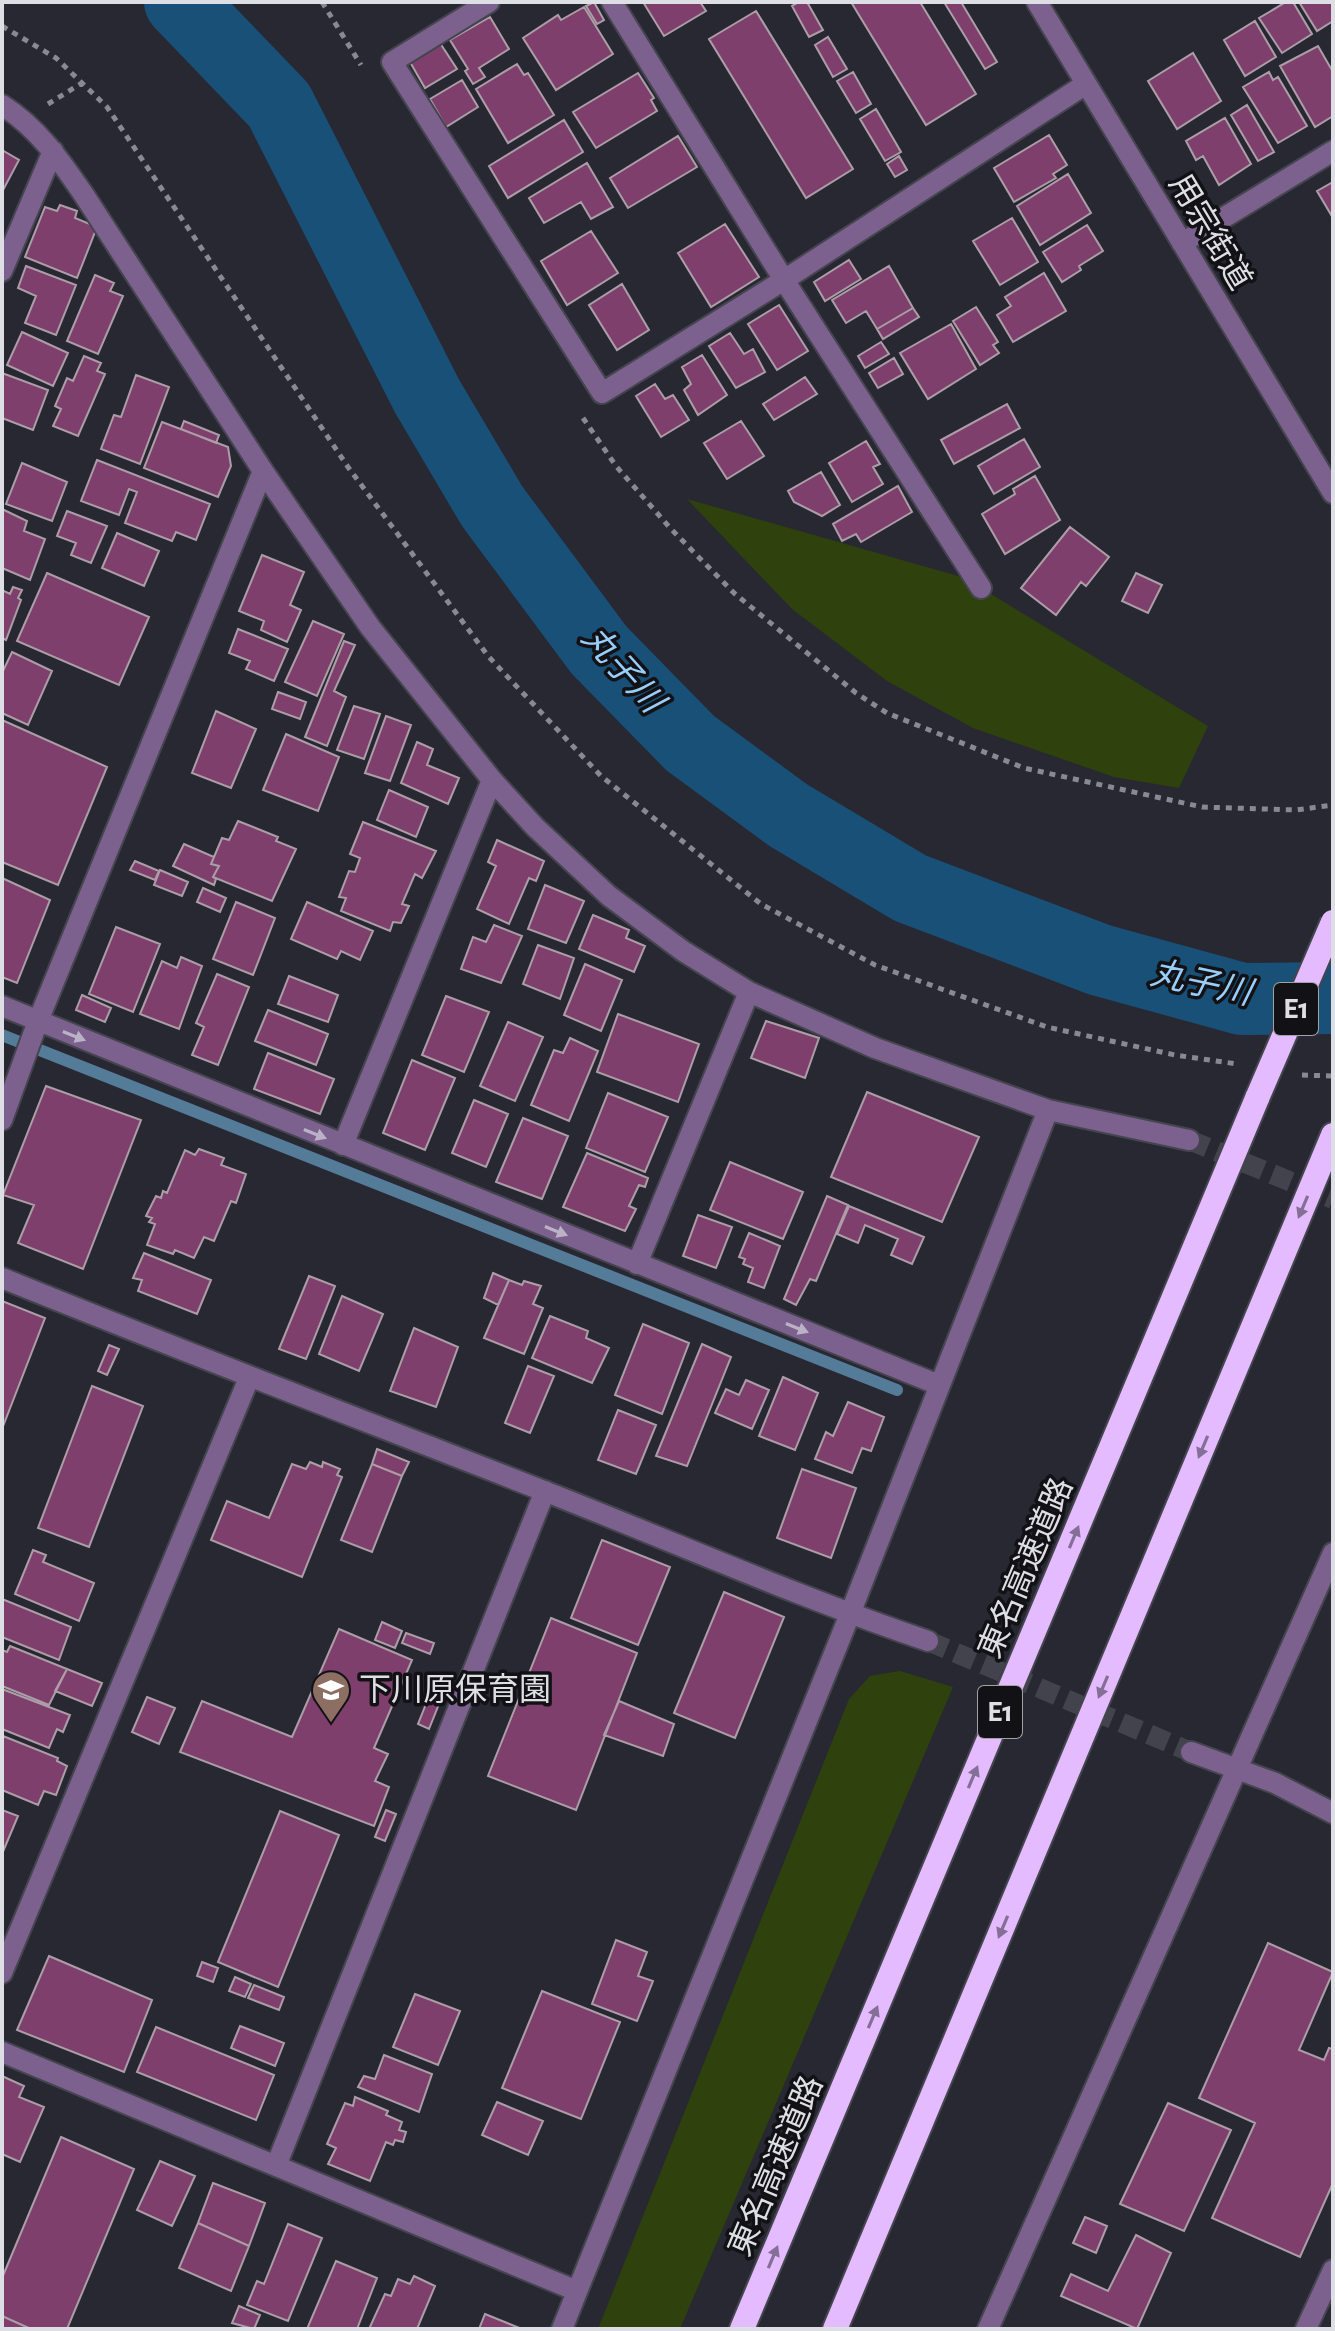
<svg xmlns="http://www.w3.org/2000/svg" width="1335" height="2331" viewBox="0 0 1335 2331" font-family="'Alegreya Sans','Noto Sans JP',sans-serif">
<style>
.green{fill:#2f410c}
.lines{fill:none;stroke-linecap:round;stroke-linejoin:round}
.stream{stroke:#547b98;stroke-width:12}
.river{stroke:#195077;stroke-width:72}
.building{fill:#7f3f6c;stroke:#ac9ea7;stroke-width:2}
.minor-tunnel{stroke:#43434e;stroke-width:20;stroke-dasharray:20 10;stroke-linecap:butt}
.minor-casing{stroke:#45454f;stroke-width:24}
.highway-casing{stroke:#45454f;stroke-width:28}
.path{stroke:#898992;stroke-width:5;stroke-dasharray:6 6;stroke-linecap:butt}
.minor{stroke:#7c618e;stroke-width:20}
.highway{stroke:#e3bbfe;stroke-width:24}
.highway-bridge-casing{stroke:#45454f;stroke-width:28;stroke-linecap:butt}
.highway-bridge{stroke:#e3bbfe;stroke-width:24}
.oneway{fill:#bcb2c7}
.oneway2{fill:#856f96}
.labels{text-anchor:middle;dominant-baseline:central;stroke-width:7;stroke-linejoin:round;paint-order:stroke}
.shield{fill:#121216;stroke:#a1a1a7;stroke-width:2}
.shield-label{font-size:30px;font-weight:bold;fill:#dedee5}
.street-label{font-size:32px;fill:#dedee5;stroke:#121216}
.poi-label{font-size:32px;fill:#dedee5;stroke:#121216;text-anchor:start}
.water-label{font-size:34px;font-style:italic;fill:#99cef9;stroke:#121216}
</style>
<rect width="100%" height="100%" fill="#282833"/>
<path class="green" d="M687 499 958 576 981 588 1208 726 1179 788 1114 777 973 728 887 681 792 609Z
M900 1671 953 1687 680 2329H598L849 1699 870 1676Z"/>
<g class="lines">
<path class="stream" d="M2 1035 897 1390"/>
<path class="river" d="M180 2 279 105 427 396 492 506 599 650 690 743 788 815 910 888 1100 960 1242 999 1333 998"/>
</g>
<path class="building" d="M594 2 604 20 597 24 586 6Z
M643 2H700L706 11 664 36Z
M799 2H807L823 30 809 37 792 6Z
M851 2H920L976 94 926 125Z
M944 2H961L997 62 985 69Z
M1286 2H1293L1312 34 1282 53 1259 18Z
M1299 2H1333V21L1317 31Z
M584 7 613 54 556 90 523 38 558 15 561 20Z
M756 11 853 169 806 198 709 39Z
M490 17 509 49 479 68 485 77 473 84 465 71 468 69 450 40Z
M1255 21 1276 57 1245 76 1224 40Z
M828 37 847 69 833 77 815 45Z
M440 43 457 69 425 88 410 62Z
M1318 46 1333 72V116L1315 127 1280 66Z
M1193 53 1221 101 1177 129 1148 81Z
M517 64 524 75 528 73 554 115 508 143 476 89Z
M853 72 871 104 856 113 837 81Z
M1269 72 1273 80 1278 77 1307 126 1278 143 1243 87Z
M638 73 654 98 651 100 657 111 596 148 573 112Z
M462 80 478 107 446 127 430 99Z
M1247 105 1274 152 1258 161 1231 115Z
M876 109 901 152 885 161 860 119Z
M1225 118 1251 164 1219 185 1203 156 1196 160 1186 141Z
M564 120 583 152 508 198 489 166Z
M1049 135 1067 165 1053 174 1056 178 1014 202 994 168Z
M678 136 697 167 628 208 610 178Z
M2 150 19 160 2 192Z
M899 156 907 170 895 177 887 164Z
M587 163 613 207 591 219 581 202 544 223 529 198Z
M1068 174 1091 213 1040 245 1017 206Z
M1333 182V218L1317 191Z
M60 205 77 211 75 218 97 227 77 278 25 257 45 207 57 211Z
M1012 218 1038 262 1000 285 973 241Z
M725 224 759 277 711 307 678 253Z
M1087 225 1103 251 1079 266 1081 270 1062 282 1043 252Z
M591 231 618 273 567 305 541 261Z
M849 260 861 279 825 301 814 282Z
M26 266 76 285 56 335 25 323 36 296 18 288Z
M889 266 913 308 877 329 866 311 846 323 832 300Z
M1044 273 1066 311 1013 342 997 315 1011 306 1005 297Z
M95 275 114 283 110 291 123 296 98 354 67 341Z
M622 284 649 330 617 350 589 305Z
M779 305 808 351 777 370 748 324Z
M976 307 998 342 993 345 999 353 980 365 953 321Z
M913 308 919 317 883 339 877 329Z
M951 324 976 369 928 399 900 353Z
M22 332 68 353 53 386 7 365Z
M730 333 744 354 753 349 765 372 736 388 709 346Z
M881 342 889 354 865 368 858 356Z
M702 355 727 395 698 415 684 390 691 384 682 367Z
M84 356 101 363 97 371 105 374 78 436 53 426 61 409 55 406 67 378 73 381Z
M894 358 903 374 878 388 869 373Z
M2 373 48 390 33 430 2 418Z
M136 375 169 387 140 464 101 449 114 415 121 417Z
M805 377 817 394 774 420 763 404Z
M655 384 665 399 673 395 689 420 661 437 636 396Z
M1007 404 1020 428 954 464 941 440Z
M184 421 219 435 216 443 181 429Z
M741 421 764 456 727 479 704 443Z
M162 422 228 447 231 466 218 497 144 468Z
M1024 439 1040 467 994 494 978 466Z
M866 441 880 464 873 467 883 484 852 502 829 463Z
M97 460 210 504 196 540 176 532 172 541 125 523 137 492 129 489 119 515 81 501Z
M22 463 67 482 52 521 6 504Z
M821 472 840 505 822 516 794 502 788 491Z
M1035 476 1060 520 1005 554 982 514 1015 494 1013 489Z
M898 486 912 512 861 542 856 534 842 541 833 524Z
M2 509 27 521 24 531 45 539 30 580 2 568Z
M67 511 107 526 91 563 71 555 76 543 57 536Z
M1070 527 1109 557 1086 586 1081 582 1056 615 1021 588Z
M117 533 159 551 144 586 102 568Z
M262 555 304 572 290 605 301 610 287 642 261 630 264 621 239 611Z
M47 573 149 617 119 685 17 641Z
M1136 573 1162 585 1148 613 1122 601Z
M13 587 22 590 18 598 21 600 6 640 2 638V590L10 594Z
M313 621 344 634 317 696 285 682Z
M238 629 288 649 274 681 246 669 250 661 229 653Z
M344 641 355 645 334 691 346 697 327 746 305 737Z
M12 652 52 671 28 725 2 713V673Z
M278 692 306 702 300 719 272 709Z
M354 706 380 714 364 759 337 750Z
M216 711 256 729 231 788 192 773Z
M386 716 411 725 390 781 365 773Z
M2 720 107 767 58 885 2 862Z
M286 734 339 757 318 811 263 790Z
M417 742 433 749 427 765 459 778 448 804 401 783Z
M389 790 428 807 416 837 377 820Z
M238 821 278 837 276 841 296 849 272 901 213 877 219 866 211 864 222 838 229 840Z
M363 822 436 851 422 878 415 874 402 904 409 906 401 923 393 922 390 931 341 911 346 898 339 897 349 871 355 872 360 858 350 854Z
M497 840 544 861 536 881 529 878 509 924 477 909 496 866 488 862Z
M184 844 214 857 211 864 219 866 213 877 216 879 214 885 173 866Z
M135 861 159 871 155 880 130 870Z
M160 870 188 882 182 896 154 885Z
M2 878 50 900 17 983 2 977Z
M545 885 584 901 566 943 528 929Z
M203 888 226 898 220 912 197 902Z
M236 902 275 918 253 975 213 959Z
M307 902 373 931 360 960 341 951 337 959 291 939Z
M593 915 629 930 626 938 645 946 634 972 579 949Z
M494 925 522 936 501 983 461 969 473 937 486 942Z
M116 927 160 944 133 1012 89 994Z
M538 945 574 958 560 999 523 984Z
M181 957 202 966 179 1029 140 1014 162 961 177 968Z
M585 964 622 980 601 1031 564 1015Z
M217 974 249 987 218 1065 192 1055 204 1027 196 1023Z
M289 976 338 995 328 1022 278 1004Z
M82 995 111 1008 105 1022 76 1010Z
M446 996 489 1012 464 1072 422 1055Z
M268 1010 328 1034 316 1065 255 1041Z
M618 1014 699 1044 678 1102 597 1072Z
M766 1021 819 1038 805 1078 751 1058Z
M508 1022 543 1037 515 1101 480 1086Z
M570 1038 598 1051 569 1121 531 1105 554 1050 563 1053Z
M268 1053 334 1079 320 1114 254 1089Z
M412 1060 455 1078 425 1150 383 1133Z
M46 1086 141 1120 83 1269 18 1243 34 1205 3 1195Z
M867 1092 979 1137 942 1222 831 1177Z
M608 1093 668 1117 645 1172 586 1148Z
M474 1100 508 1114 486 1167 452 1153Z
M523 1118 568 1136 542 1199 496 1182Z
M199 1149 224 1158 221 1165 246 1174 236 1203 231 1201 214 1241 204 1237 194 1258 175 1250 173 1254 147 1245 155 1224 149 1222 152 1218 146 1216 156 1196 161 1198 163 1191 167 1193 185 1150 195 1155Z
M587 1153 648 1178 645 1187 639 1185 629 1206 636 1209 625 1231 563 1207Z
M730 1162 803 1192 783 1239 710 1210Z
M827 1196 848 1205 816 1281 810 1279 796 1305 784 1299Z
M849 1206 924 1237 912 1264 891 1255 898 1239 865 1225 858 1243 837 1234Z
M698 1215 732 1227 716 1268 683 1256Z
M749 1233 780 1246 764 1288 748 1282 753 1268 743 1264 745 1259 739 1257Z
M144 1253 211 1280 197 1314 138 1291 142 1280 133 1278Z
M493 1273 509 1280 498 1305 484 1298Z
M309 1276 335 1286 306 1359 279 1349Z
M509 1280 522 1285 524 1281 541 1286 533 1304 543 1308 524 1354 484 1338Z
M342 1296 383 1314 359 1371 319 1354Z
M2 1301 45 1318 2 1429Z
M550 1316 588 1331 586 1338 609 1348 592 1383 532 1358Z
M643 1324 689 1343 662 1414 615 1395Z
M414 1328 458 1347 436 1407 390 1391Z
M702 1344 731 1357 687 1466 656 1456Z
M109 1345 119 1349 107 1375 98 1371Z
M528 1366 554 1376 530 1433 505 1423Z
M783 1377 818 1393 795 1450 759 1436Z
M746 1380 769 1390 752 1429 715 1413 726 1389 739 1395Z
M92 1386 143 1406 89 1547 38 1528Z
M848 1402 884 1417 871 1451 862 1448 852 1473 815 1459 826 1432 833 1436Z
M618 1410 656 1425 636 1474 598 1460Z
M377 1449 409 1462 402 1476 372 1464Z
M310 1462 322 1467 323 1462 340 1469 337 1475 342 1477 302 1577 211 1540 227 1501 269 1518 292 1464 306 1469Z
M372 1464 402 1476 372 1552 341 1540Z
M802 1469 856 1488 831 1558 777 1538Z
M602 1540 670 1567 638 1645 571 1618Z
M33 1550 46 1555 43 1562 94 1583 79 1621 15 1594Z
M724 1592 784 1617 735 1738 674 1713Z
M2 1599 71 1627 59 1660 2 1637Z
M551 1618 637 1653 576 1810 488 1776Z
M382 1622 402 1631 395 1648 375 1640Z
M339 1629 412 1660 374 1748 388 1754 375 1781 389 1787 374 1826 180 1752 202 1701 292 1737Z
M406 1633 434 1643 430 1654 402 1643Z
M10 1646 67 1669 49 1705 2 1686V1650L7 1652Z
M67 1669 102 1683 92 1706 55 1691Z
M2 1689 70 1715 63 1732 57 1729 49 1748 2 1729Z
M430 1694 441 1699 429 1729 418 1724Z
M147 1697 175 1708 159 1744 132 1732Z
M619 1701 674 1724 663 1756 604 1735Z
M3 1736 58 1758 57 1761 67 1766 56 1795 44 1791 38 1805 2 1790Z
M2 1810 18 1816 2 1854Z
M386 1810 396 1814 385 1841 375 1837Z
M280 1811 339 1835 278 1987 218 1962Z
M616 1940 647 1952 638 1976 653 1981 637 2021 592 2004Z
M1268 1943 1333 1972 1299 2050 1324 2060 1329 2048 1333 2049V2183L1300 2257 1212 2218 1255 2123 1199 2098Z
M49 1956 152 2000 124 2072 17 2030Z
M202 1962 218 1968 213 1982 197 1976Z
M235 1977 251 1984 245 1997 229 1991Z
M254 1985 284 1997 279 2010 248 1998Z
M542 1991 620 2022 581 2119 502 2088Z
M415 1994 460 2011 438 2065 393 2047Z
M240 2026 284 2043 275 2066 231 2048Z
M156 2027 274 2075 256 2120 137 2072Z
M384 2055 432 2074 419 2112 358 2087 364 2076 375 2079Z
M2 2076 24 2086 19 2097 44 2107 20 2162 2 2154Z
M355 2097 388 2111 386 2115 402 2122 399 2130 406 2132 403 2142 395 2140 393 2145 386 2142 370 2181 328 2164 336 2148 327 2144 345 2103 353 2106Z
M497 2102 543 2121 528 2155 482 2135Z
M1168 2103 1231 2130 1184 2231 1120 2204Z
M61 2137 134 2169 67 2329H31L2 2316V2278Z
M160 2161 195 2176 172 2226 137 2210Z
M213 2183 265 2203 249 2246 198 2223Z
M1085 2217 1107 2226 1096 2253 1073 2243Z
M198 2223 249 2246 231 2291 179 2268Z
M288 2224 322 2238 288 2321 247 2305 257 2281 264 2284Z
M1136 2235 1171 2253 1137 2329 1061 2296 1071 2274 1108 2291Z
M336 2261 377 2278 357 2329H307Z
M414 2276 435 2286 417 2329H369L385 2294 391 2296 398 2279 410 2284Z
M239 2306 260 2315 254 2329 232 2323Z
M485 2314 522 2329H479Z
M2 2316 31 2329H2Z"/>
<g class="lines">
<path class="minor-tunnel" d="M1189 1140 1333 1199
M928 1641 1191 1752"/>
<g class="minor-casing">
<path id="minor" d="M489 2 392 62 602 393 784 280 1086 84
M612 2 784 280 981 588
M1037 2 1333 493
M2 105C38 128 60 160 84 195L263 471 370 627 492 780 535 827 609 896 683 951 749 992 875 1048 1048 1110 1189 1140
M1182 243 1333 151
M2 271 53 151
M2 1006 939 1385
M2 1120 38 1021 263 471
M343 1145 492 780
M637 1264 749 992
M2 1278C182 1351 363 1420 544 1491 672 1541 798 1597 928 1641
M1191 1752 1275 1783 1333 1813
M2 1973 249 1378
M2 2052 577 2291
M276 2166 545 1491
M562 2329 850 1614 1048 1110
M988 2329 1333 1553
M1306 2329 1333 2270"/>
</g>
<g class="highway-casing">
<path id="highway" d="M742 2329 1258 1096
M835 2329 1333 1135"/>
</g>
<path class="path" d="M322 2 361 65
M2 26 56 58 107 107 348 467 488 656 601 776 761 904 875 965 1047 1027 1175 1055 1237 1064
M48 104 82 83
M583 418 616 466 671 529 734 593 856 693 887 713 1024 768 1202 807 1296 810 1333 805
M1302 1075 1333 1076"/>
<use href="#minor" class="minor"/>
<use href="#highway" class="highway"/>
<g class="highway-bridge-casing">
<path id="highway-bridge" d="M1258 1096 1333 922"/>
</g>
<use href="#highway-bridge" class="highway-bridge"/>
</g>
<defs><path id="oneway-solid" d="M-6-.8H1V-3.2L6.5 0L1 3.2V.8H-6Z" transform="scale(2)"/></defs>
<g class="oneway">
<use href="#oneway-solid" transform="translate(74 1036) rotate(22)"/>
<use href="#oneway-solid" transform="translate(315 1134) rotate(22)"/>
<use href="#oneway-solid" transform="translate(556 1231) rotate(22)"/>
<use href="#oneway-solid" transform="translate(797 1328) rotate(22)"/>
</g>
<g class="oneway2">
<use href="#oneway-solid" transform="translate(1303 1207) rotate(113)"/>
<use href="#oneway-solid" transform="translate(1203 1447) rotate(113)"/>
<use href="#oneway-solid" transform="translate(1074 1537) rotate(-67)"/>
<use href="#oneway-solid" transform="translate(1103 1687) rotate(113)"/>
<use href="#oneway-solid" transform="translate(973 1777) rotate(-67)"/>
<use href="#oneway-solid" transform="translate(1003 1927) rotate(113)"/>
<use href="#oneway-solid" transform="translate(873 2017) rotate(-67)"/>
<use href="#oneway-solid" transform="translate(773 2257) rotate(-67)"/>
</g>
<defs>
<g id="school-pin" transform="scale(2)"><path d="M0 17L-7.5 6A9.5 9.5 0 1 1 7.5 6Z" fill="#8d6e63" stroke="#121216"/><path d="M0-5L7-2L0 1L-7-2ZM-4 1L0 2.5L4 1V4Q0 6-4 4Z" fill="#fff"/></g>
</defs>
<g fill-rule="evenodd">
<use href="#school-pin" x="331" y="1690"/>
</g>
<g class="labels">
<g class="shield">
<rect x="1274" y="983" width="44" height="52" rx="6"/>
<rect x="978" y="1686" width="44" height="52" rx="6"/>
</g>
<g class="shield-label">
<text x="1296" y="1009">E1</text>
<text x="1000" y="1712">E1</text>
</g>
<g class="street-label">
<text transform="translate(1210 232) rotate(59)">用宗街道</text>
<text transform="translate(1026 1568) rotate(-67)">東名高速道路</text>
<text transform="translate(776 2166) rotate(-67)">東名高速道路</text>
</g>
<g class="poi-label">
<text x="359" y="1690">下川原保育園</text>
</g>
<g class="water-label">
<text transform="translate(622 670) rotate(48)">丸子川</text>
<text transform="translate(1201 984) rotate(12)">丸子川</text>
</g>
</g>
<rect width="1335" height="2331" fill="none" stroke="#dedee5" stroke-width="8"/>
</svg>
